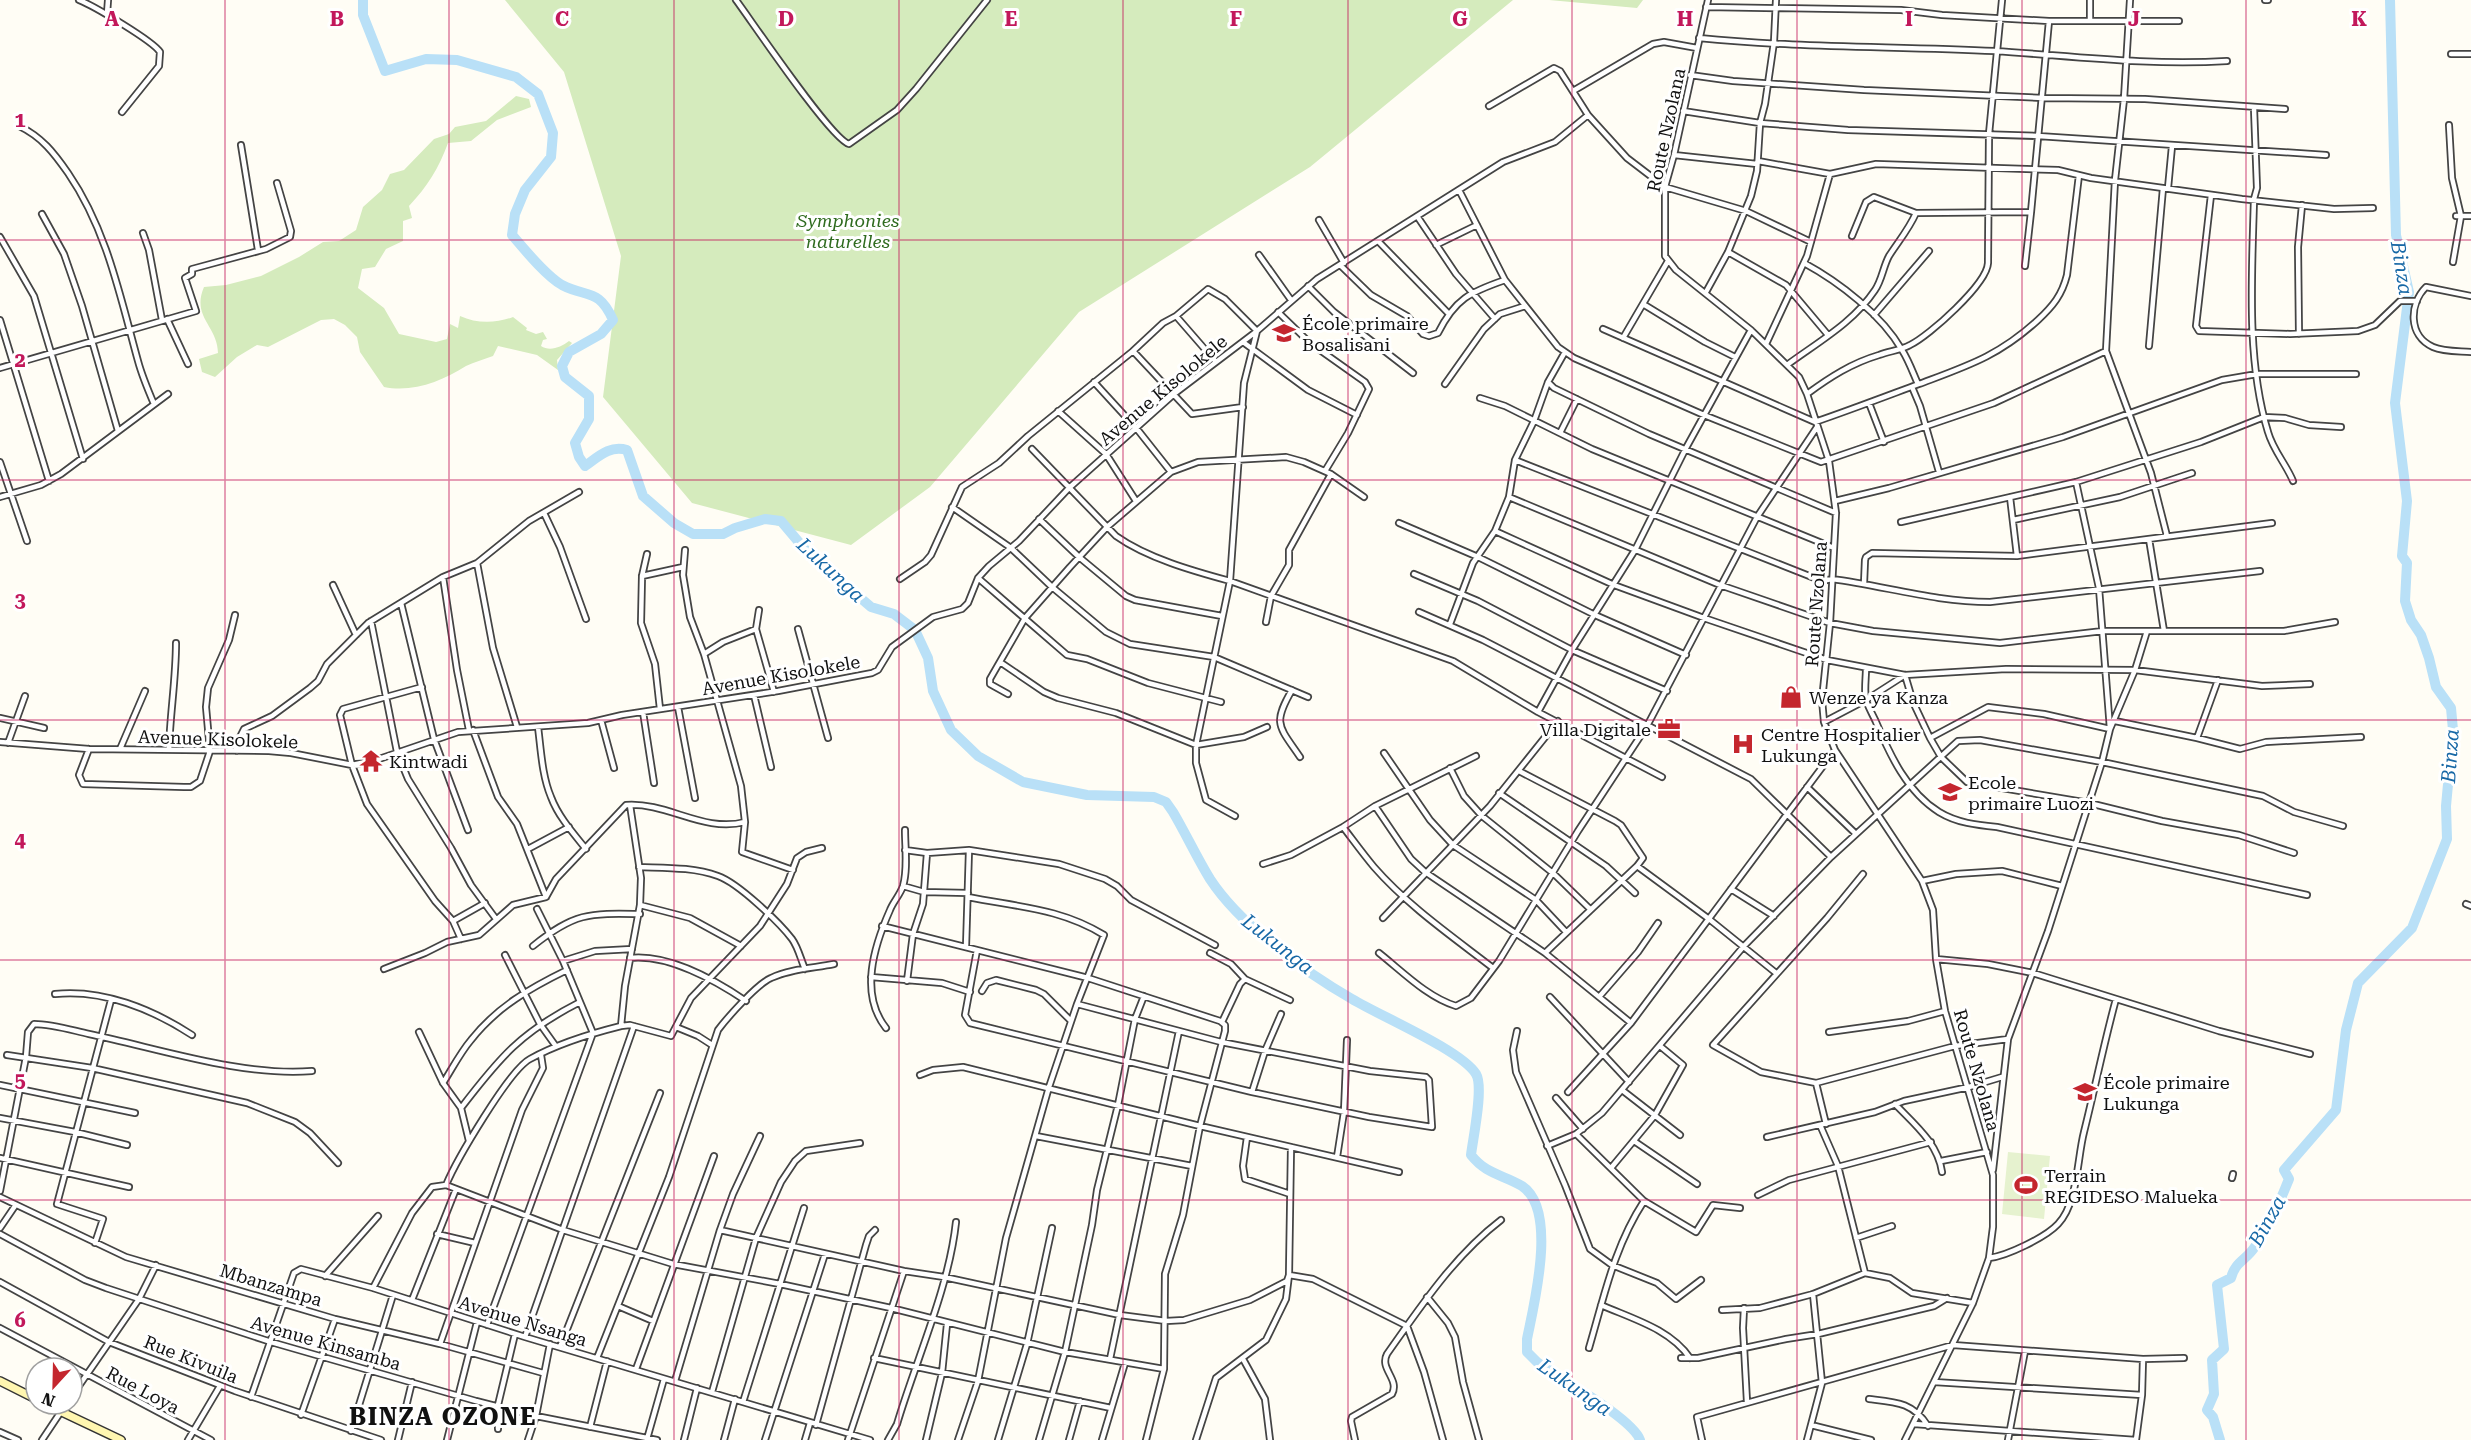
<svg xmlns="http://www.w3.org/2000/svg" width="2471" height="1440" viewBox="0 0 2471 1440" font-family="'Roboto Serif',serif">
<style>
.grass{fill:#d5ebbd}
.pitch{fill:#e6f2cf}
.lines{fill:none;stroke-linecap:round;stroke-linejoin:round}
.river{stroke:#b9e0f7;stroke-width:10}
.street-casing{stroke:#444;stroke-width:8}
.secondary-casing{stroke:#333;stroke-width:10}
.street{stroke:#fff;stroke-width:4.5}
.secondary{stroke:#fff6b0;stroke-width:7}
.grid{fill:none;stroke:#c2185b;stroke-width:1.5;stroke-opacity:0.55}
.labels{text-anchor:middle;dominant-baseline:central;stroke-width:6;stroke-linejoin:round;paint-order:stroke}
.street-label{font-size:18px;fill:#111;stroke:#fff}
.park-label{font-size:18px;font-style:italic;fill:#2f6b1f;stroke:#fff}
.poi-label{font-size:18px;fill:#111;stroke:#fff;text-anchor:start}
.water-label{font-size:20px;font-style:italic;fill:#1768a6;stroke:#fff}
.district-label{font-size:24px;font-weight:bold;letter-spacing:1.5px;fill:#111;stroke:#fff}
.grid-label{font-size:20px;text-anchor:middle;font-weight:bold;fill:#c2185b;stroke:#fff;stroke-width:6;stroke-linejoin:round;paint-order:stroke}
</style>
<rect width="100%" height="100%" fill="#fffdf5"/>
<path class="grass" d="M505 0H1513L1310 167 1079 312 930 487 851 545 692 503 603 397 621 256 564 72Z
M1549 0H1643L1637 8Z
M516 96 529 99 531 107 497 120 471 141 448 143C439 168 427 187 409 206L412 218 403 221V241L386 249 375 267 362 269 358 288 384 308 399 334 436 342 447 339 450 324 458 328 460 316C477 324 497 323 513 317L527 328 526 330 536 334 543 332 547 339 543 340 541 346C550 352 561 347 569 341L572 343 557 360 558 370 537 355 498 346 493 356C485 359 474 362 466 366 442 381 413 393 384 387L360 352 357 337 345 325 334 319 321 320 268 347 257 345 237 357 215 377 202 372 199 359 218 353C218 326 191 317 204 287L226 285 261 276 299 257 323 242 339 241 356 230 363 207 382 190 390 174 404 170 434 139 449 134 455 127 486 121Z"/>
<path class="pitch" d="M2008 1152 2050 1156 2044 1219 2002 1214Z"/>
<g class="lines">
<path class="river" d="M363 0V15L385 71 426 59 457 60 516 77 538 94 553 133 551 157 525 190 515 214 512 235C524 249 546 276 562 285 587 298 599 288 613 320L601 334 569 352 562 366 565 377 589 396V419L575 443 579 457 585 466C599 456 610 445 627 450L643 496 674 523 693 534H723L735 528 765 519 781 521 808 553 871 607 894 614 915 630 928 658 933 691 951 730 978 756 1023 782 1087 795 1154 797 1166 802 1173 812C1186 834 1197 858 1210 879 1240 925 1305 972 1352 999 1380 1016 1461 1050 1476 1074 1484 1087 1473 1138 1471 1155 1487 1175 1502 1174 1522 1186 1558 1210 1534 1304 1527 1339V1352L1537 1362C1558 1377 1633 1419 1640 1440
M2220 1440 2213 1417 2207 1410 2214 1394 2212 1360 2224 1349 2217 1285 2231 1278C2235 1262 2246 1260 2254 1248 2270 1227 2279 1203 2289 1179L2284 1170 2336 1110 2346 1030 2358 983 2412 928 2447 839 2446 806 2453 730 2451 708 2436 687 2429 658 2421 635 2411 620 2405 601 2407 563 2402 556 2407 501 2395 403 2409 292 2396 235 2390 0"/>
<g class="street-casing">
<path id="street" d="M79 0C94 6 153 41 160 52L159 66 122 112
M736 0C753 23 831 139 849 144L897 110 916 89 987 0
M1708 0 1674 155 1665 187V256L1676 270 1751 330 1799 377 1807 394 1829 461 1836 513 1830 623 1822 700 1824 722 1835 750 1922 881 1933 910 1936 959 1945 1011 1993 1175V1227L1989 1258 1973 1303 1905 1440
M2130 0 2124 99 2115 180 2106 351 2151 473 2167 536
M2265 0H2268
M1706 7 1901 10 1942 15 2049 21H2179
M107 14 108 0
M2090 21V0
M1699 38C1797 48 1896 46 1995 51 2072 56 2150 66 2227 61
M2451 54H2471
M1690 75 1733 81 1864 90 2043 98 2145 99 2285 109
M1573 91 1653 44 1664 42 1697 48
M1489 106 1554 68 1560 71 1588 115
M2254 108 2257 188 2254 199C2252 274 2246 360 2268 432 2273 450 2286 464 2293 481
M1683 111 1760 123 1848 130 2038 136 2326 155
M2449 125 2452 178 2461 216 2453 262
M19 126C42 137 54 153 68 173 107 230 120 296 138 361 142 376 148 390 154 404
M241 145 258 250
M1674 155 1757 164
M1758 161 1830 174 1876 164 2058 170 2091 178 2242 199 2334 209 2373 208
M2168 188 2172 146
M1459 190 1505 280 1558 347 1574 358 1704 415 1821 462 1994 403 2106 351
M2211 195 2196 326 2199 331 2290 334 2358 331 2375 325 2400 301H2417
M42 214 64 254 82 306 118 431
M1417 216 1456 274 1495 319
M2456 216H2471
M1319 220 1344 263
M143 233 149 250 162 320
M1852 236 1866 202 1874 197 1916 213 2031 212 2049 21
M0 237 34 296 83 459
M1378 241 1448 313
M1436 245 1477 225
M1728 252 1786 285 1828 335
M1259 255 1291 300
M1804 263C1839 282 1882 315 1902 350 1909 361 1913 373 1918 384
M1340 265 1371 295 1407 316 1423 334 1429 336 1438 333C1455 299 1470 292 1505 280
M2025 266 2031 212
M1308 286 1334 312 1413 373
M1706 292 1728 252 1751 196 1757 171 1760 123 1765 104 1774 42 1776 0
M2471 296 2426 287C2409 304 2408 336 2433 347 2444 352 2459 351 2471 352
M1643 304 1705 342 1735 357
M1278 312 1310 343 1365 382 1369 389 1348 433 1325 471
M1874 315 1929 251
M1176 316 1216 362
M167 319 188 364
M0 320 49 481
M1603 329 1815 422C1850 410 1884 397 1919 384 1967 366 1999 356 2038 320 2053 306 2062 295 2067 275L2079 175
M2299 334 2298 247 2302 205
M1623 338 1668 261
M1243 342 1308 390 1357 415
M1766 344 1807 256 1830 174
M2149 346 2163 188
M1133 351 1192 414 1243 407
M1787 365C1818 342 1853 323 1875 290 1882 280 1883 267 1889 256 1898 242 1909 229 1916 213
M0 368 196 311 185 278 192 274V269L266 249 290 237 291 231 277 183
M1094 382 1137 429 1171 472
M1548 382 1554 388 1649 434 1836 513
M1445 384 1484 329 1500 314 1525 306
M1912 387 1920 406 1939 472
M1807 394C1830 377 1852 363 1879 355 1890 351 1901 350 1910 345 1929 336 1987 284 1988 263L1989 134 2002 0
M1480 398 1505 406 1592 449 1834 548
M1869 403 1884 442
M1058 411 1106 454 1136 501
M1560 433 1577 399
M1032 449 1116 536C1147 558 1193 571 1230 581L1453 661 1538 712 1662 777
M1515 460 1822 581 1832 579C1885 586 1936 602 1990 602L2260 571
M0 462 27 541
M0 497 41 485 61 474 168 394
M1509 497 1720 585 1830 623 1873 631 2000 643 2103 631H2284L2335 622
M2010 497 2017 556
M1835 501 1889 488 2063 437 2222 380 2257 374H2356
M952 507 1011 548 1052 587 1106 632 1130 644 1214 657 1308 697
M544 513 560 547 586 619
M1039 519 1079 557 1126 596 1135 600 1222 616
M2013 520 2120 497 2192 473
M1901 522 2076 482 2201 442 2264 417 2285 418 2309 425 2341 427
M1399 523 1478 557 1595 615 1686 655
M1495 531 1614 585 1704 618 1827 660 1905 675 2006 669 2135 670 2262 686 2310 684
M2149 539 2164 631
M685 550 683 575 690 617 704 654 741 786 745 822 742 852 793 870
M647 554 642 576 641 623 655 664 660 709
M477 563 493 648 517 727
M1414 574 1478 601 1572 650 1667 691
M642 576 683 567
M443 577 457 670 469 730
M978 578 1067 655 1087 659 1148 683 1221 702
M900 579 925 562 931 555 962 487 999 463 1028 436 1133 351 1163 323 1176 316 1208 289 1225 299 1257 331 1244 383 1230 581 1196 745V763L1206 800 1235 816
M1864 584 1865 560 1866 557 1872 553 2017 556 2272 523
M333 585 356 635
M401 603 434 739 468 830
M759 610 756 629 774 692
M1419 612 1483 640 1751 779 1831 857
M371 621 397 752 408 779 451 848 471 885 496 919
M1266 622 1271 596 1289 565V550L1331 474
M1450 624 1473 563 1495 531 1509 497 1515 460 1534 421 1548 382 1565 352
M798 629 828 738
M704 654 723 642 756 629
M1000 662 1044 692 1058 698 1116 713 1196 745 1244 737 1267 727
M1866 668C1866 678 1864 691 1866 700 1868 707 1873 715 1876 722 1890 755 1907 792 1939 812 1957 823 1977 825 1997 827L2307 895
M422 687 343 709 340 715 352 765 367 804 435 901 453 921 461 939
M1292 690C1272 724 1279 726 1300 757
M1008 694 990 684V679L1025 618 1070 567 1107 527 1171 472 1198 462 1286 457 1304 462 1331 474 1364 497
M754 695 771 767
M678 707 695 798
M643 712 654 783
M1538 712 1572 650 1635 550 1686 448 1751 330
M0 718 44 728
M601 720 614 768
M2115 721 2197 738 2240 749 2266 742 2361 737
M1824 722 1866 700 1905 675 1913 702 1930 738 1941 757 1967 782 2089 803 2162 821 2239 835 2294 853
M538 727C541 750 542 776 551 797 558 816 573 833 586 849
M473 730 498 797 517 824 546 897
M1930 738 1988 707 2044 714 2110 729 2135 670 2147 631
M2197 738 2218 680
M0 742 89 749 269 751 291 753 352 765 379 759 458 732 588 723 622 715 778 691 872 673 878 670 892 647 933 617 962 609 968 603 978 578 989 566 1019 541 1069 488 1174 394 1257 331 1317 279 1503 162 1555 142 1588 115 1627 158 1665 187 1746 211 1811 242
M8 743 25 696
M89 749 79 775 83 784 184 787H191L200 781 210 751 206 707 208 688 229 640 235 615
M120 749 145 691
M169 749C170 714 176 679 176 643
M237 751 236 745 244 729 272 716 310 688 318 681 327 664 368 623 443 577 477 563 529 521 579 492
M1384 753 1430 820 1453 845 1536 900 1566 932
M1450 768 1464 796 1482 816 1554 874 1590 909
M1519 771 1615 821 1621 825 1643 858 1637 866 1545 953
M1807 787 1856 834
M1499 793 1606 866 1635 893
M1375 806 1411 859 1425 872 1545 953 1631 1023
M1343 827C1353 840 1363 854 1374 867 1408 906 1453 937 1493 968
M528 849 569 827
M905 850 927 853 969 850 1059 864 1105 879 1117 886 1131 900 1215 945
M1263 864 1291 855 1343 827 1375 806 1476 756
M1637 866 1709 919 1776 973
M639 867C665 868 693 867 718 876 738 883 779 922 792 939 798 947 801 960 805 969
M1922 881 1956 874 2002 871 2062 886
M903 886 924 892 968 893
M1731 889 1774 916
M2466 904 2471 906
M640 905 690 918 741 946
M1383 918 1490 806 1558 721
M453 921 485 903
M882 926 1088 978 1220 1021 1225 1025V1031L1200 1126 1183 1215 1165 1274 1164 1369 1146 1440
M533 946C574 913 588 913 640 914
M966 947 969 850
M977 950 965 1015 970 1023 1252 1092 1369 1117 1432 1127 1429 1080 1426 1077 1370 1071 1221 1042 1077 1004
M1210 953 1231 964 1245 979 1290 1000
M1379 953C1403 972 1427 997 1456 1006L1471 998 1499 961 1578 831 1647 726 1757 517 1817 427
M505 955 540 1024 555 1045
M630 958C668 954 715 980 746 1001
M1936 959 1988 964 2033 973 2219 1031 2310 1054
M563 961 595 951 632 949
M384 969 425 953 447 942 479 935 513 905 546 897 556 879 626 805C668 802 703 833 745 822
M871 977 942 983 970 992
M907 981 913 934 923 904 927 853
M982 991 987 983 996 980 1036 990 1044 994 1071 1021
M55 994C103 989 152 1009 192 1035
M1550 997 1629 1082
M1599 997 1638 952 1658 923
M1222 1022 1240 984 1245 979
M621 1026 625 986 640 905 641 878 630 805
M676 1027 698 1036 712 1045
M886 1028C859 994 874 946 890 910 893 902 900 895 903 886 908 869 905 848 905 830
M1517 1031 1513 1050 1516 1072 1565 1185 1590 1249 1612 1265 1657 1283 1676 1299 1701 1280
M419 1032 443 1083 461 1108 469 1141
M1829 1032 1908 1021 1945 1011
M7 1055 92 1068 247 1103 295 1122 310 1133 338 1163
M920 1075 933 1070 963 1067 1200 1126 1399 1172
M443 1083C452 1069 460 1053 471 1040 497 1007 530 988 567 970
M1816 1083 1955 1046 2008 1039
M0 1085 135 1113
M1622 1090 1680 1135
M1252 1092 1265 1051 1281 1014
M1568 1092 1631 1023 1835 750
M1556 1098 1583 1129
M1895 1104C1914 1124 1938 1143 1942 1172
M461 1108C500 1057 521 1032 580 1002
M0 1118 75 1132 127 1145
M1826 1124 1816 1083 1761 1072 1713 1045 1827 918 1863 874
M1820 1125 1838 1166 1865 1273
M1576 1134 1644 1201 1696 1232 1713 1205 1740 1208
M1036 1136 1192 1166
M1247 1137 1243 1166 1245 1179 1290 1194
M1767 1137 1875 1112 1904 1101 1969 1087 2002 1077
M1634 1141 1697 1184
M1547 1146 1576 1134 1602 1113 1744 946 1831 857 1958 741 1980 740 2102 762 2263 796 2294 812 2343 826
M1337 1157 1344 1112 1347 1040
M0 1158 129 1187
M1941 1161 1987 1152
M1611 1168 1655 1115 1683 1065 1660 1046
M1993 1170 2008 1039 2048 931 2102 762 2110 729 2099 588 2076 482
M2232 1178 2233 1174
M446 1185C456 1161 509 1070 530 1059 559 1043 589 1034 621 1026L630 1025 671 1036 691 998 760 926 787 884 797 858 806 852 822 848
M0 1191 26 1057 28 1032 34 1024C52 1024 71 1030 89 1034 157 1048 243 1077 312 1071
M1758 1195 1789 1180 1931 1142
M0 1197 126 1257 335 1319 440 1344 543 1373
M0 1228 15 1206
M720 1230 904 1271 944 1277 1120 1315 1166 1321 1184 1320 1250 1300 1287 1281 1289 1275
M0 1234 85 1280 106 1288 271 1342 476 1401 536 1416 657 1440
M437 1234 475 1243
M1856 1238 1892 1226
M95 1243 103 1219 57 1204 111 1000
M1989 1258C2007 1256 2046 1237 2058 1224 2078 1203 2077 1159 2084 1132 2095 1088 2104 1043 2116 999
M1289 1275 1313 1279 1407 1326 1424 1372 1443 1440
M325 1276 378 1216
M0 1282 109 1342 235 1391 381 1440
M373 1288 412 1213 432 1187 446 1185 563 1230 673 1264 780 1284 891 1308 1065 1352 1164 1369
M1427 1297 1448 1323 1455 1337 1463 1382 1479 1440
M412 1300 456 1189
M1601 1305C1633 1319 1670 1329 1690 1358
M618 1306 653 1321
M1744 1308 1743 1328 1747 1402
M1722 1310 1760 1308 1813 1294 1865 1273 1890 1278 1912 1293 1973 1303
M487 1325 593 1033 563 961 537 909
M0 1328 211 1440
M525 1337 634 1026
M440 1344 522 1110 543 1068 541 1055
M560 1347 660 1093
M1589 1348C1604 1297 1614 1247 1644 1201
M597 1358 669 1177 718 1030C727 1018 757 984 771 978 790 969 814 968 834 964
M874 1358 1111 1408
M1681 1358H1698L1786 1339 1818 1334 1934 1306 1947 1298
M1110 1359 1179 1031
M1243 1359 1265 1399 1270 1440
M636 1369 714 1156
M675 1381 720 1230 733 1194 760 1136
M1934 1382 2142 1395
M712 1392 756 1238 781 1182 795 1161 806 1151 860 1143
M72 1396 139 1299 156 1265
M251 1397 294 1273 301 1269 373 1288 525 1337 870 1440
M1869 1399C1895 1402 1913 1402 1928 1426
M743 1402 804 1208
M301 1415 335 1319
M1914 1424 2136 1440
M816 1425 866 1245 869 1236 875 1230
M1811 1425 1871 1440
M590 1427 607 1361
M498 1429V1405L515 1334
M351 1431 393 1295
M0 1432 18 1440
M647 1439 664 1379
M42 1440 66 1404
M188 1440 220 1386
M398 1440 412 1382
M447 1440 477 1322
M528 1440 536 1416 550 1344
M684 1440 697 1388
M724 1440 735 1399
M765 1440 825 1254
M805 1440 810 1423
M848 1440 904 1271
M888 1440 897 1424C916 1360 949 1288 956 1222
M926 1440 942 1373 947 1324
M958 1440 978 1381 1006 1238 1049 1087 1077 1004 1104 935C1060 908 1017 907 968 897
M998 1440 1027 1344 1052 1228
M1039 1440 1065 1352 1092 1225 1097 1190 1118 1105 1135 1019 1144 996
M1069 1440 1080 1401
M1102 1440 1125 1363
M1196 1440 1216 1378 1266 1340 1286 1299 1289 1275 1291 1147
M1355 1440 1351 1421 1352 1417 1392 1394C1400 1379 1379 1369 1387 1354 1421 1306 1454 1256 1501 1220
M1702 1440 1697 1417 1953 1345 2143 1359 2184 1358
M1807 1440 1822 1383 1813 1294
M2008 1440 2025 1351
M2136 1440 2142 1395 2143 1359"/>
</g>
<g class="secondary-casing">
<path id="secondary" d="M0 1381 36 1399
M45 1404 121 1440"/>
</g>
<use href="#street" class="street"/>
<use href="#secondary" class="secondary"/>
</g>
<path class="grid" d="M225 0V1440M449 0V1440M674 0V1440M899 0V1440M1123 0V1440M1348 0V1440M1572 0V1440M1797 0V1440M2022 0V1440M2246 0V1440M0 240H2471M0 480H2471M0 720H2471M0 960H2471M0 1200H2471"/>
<defs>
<g id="school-bare" transform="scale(1.8)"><path d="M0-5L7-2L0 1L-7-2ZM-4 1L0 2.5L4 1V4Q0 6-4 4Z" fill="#c4262e" stroke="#fff" stroke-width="2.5" paint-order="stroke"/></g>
<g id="shop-bare" transform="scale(1.8)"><path d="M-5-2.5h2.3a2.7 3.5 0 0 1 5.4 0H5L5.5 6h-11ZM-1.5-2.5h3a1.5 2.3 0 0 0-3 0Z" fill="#c4262e" stroke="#fff" stroke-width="2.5" paint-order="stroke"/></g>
<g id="office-bare" transform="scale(1.8)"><path d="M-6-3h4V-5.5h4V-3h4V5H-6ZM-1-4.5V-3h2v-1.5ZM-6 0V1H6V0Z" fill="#c4262e" stroke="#fff" stroke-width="2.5" paint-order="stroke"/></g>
<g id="hospital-bare" transform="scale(1.8)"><path d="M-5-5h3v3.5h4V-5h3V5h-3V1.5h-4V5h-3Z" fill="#c4262e" stroke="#fff" stroke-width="2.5" paint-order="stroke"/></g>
<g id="temple-bare" transform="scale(1.8)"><path d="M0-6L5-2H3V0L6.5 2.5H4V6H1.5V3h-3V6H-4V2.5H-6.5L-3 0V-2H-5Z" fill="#c4262e" stroke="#fff" stroke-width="2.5" paint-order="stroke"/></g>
<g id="stadium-bare" transform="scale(1.8)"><path d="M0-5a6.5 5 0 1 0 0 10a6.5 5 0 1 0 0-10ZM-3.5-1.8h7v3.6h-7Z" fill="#c4262e" stroke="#fff" stroke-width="2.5" paint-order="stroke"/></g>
</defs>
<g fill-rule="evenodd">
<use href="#school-bare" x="1284" y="333"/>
<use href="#shop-bare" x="1791" y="697"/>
<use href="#office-bare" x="1669" y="729"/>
<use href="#hospital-bare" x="1743" y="744"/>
<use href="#temple-bare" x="371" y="761"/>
<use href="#school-bare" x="1950" y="792"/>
<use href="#school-bare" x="2085" y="1092"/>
<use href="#stadium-bare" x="2026" y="1185"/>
</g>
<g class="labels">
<g class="street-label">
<text transform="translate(1666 130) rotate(-78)">Route Nzolana</text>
<text transform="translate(1163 390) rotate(-40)">Avenue Kisolokele</text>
<text transform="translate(1816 604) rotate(-86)">Route Nzolana</text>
<text transform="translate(781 675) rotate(-10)">Avenue Kisolokele</text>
<text transform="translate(218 739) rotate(2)">Avenue Kisolokele</text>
<text transform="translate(1977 1070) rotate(74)">Route Nzolana</text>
<text transform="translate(271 1285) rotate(17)">Mbanzampa</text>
<text transform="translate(523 1321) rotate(17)">Avenue Nsanga</text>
<text transform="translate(326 1343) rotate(16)">Avenue Kinsamba</text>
<text transform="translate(191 1359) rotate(22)">Rue Kivuila</text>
<text transform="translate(143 1390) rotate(28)">Rue Loya</text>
</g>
<g class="park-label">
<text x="848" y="220">Symphonies<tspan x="848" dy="21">naturelles</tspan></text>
</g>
<g class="poi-label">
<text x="1302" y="323">École primaire<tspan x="1302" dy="21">Bosalisani</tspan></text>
<text x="1809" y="697">Wenze ya Kanza</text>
<text x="1651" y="729" text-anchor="end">Villa Digitale</text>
<text x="1761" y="734">Centre Hospitalier<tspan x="1761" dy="21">Lukunga</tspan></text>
<text x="389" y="761">Kintwadi</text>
<text x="1968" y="782">Ecole<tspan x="1968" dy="21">primaire Luozi</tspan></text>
<text x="2103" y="1082">École primaire<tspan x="2103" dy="21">Lukunga</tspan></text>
<text x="2044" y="1175">Terrain<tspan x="2044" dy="21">REGIDESO Malueka</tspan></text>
</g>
<g class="water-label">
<text transform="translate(2402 268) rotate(81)">Binza</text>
<text transform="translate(831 570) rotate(43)">Lukunga</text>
<text transform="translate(2450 756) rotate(-86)">Binza</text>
<text transform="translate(1278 944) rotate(38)">Lukunga</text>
<text transform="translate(2267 1221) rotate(-61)">Binza</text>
<text transform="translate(1575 1387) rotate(35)">Lukunga</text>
</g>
<g class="district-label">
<text x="443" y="1417">BINZA OZONE</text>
</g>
</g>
<g class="grid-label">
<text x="112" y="26">A</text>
<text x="337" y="26">B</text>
<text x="562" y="26">C</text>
<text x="786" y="26">D</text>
<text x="1011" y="26">E</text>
<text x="1236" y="26">F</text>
<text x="1460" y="26">G</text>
<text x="1685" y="26">H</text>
<text x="1909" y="26">I</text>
<text x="2134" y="26">J</text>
<text x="2359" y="26">K</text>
<text x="20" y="127">1</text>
<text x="20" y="367">2</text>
<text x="20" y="607">3</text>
<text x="20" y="847">4</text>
<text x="20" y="1087">5</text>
<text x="20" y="1327">6</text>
</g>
<g transform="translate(54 1386) rotate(202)"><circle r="28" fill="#ffffff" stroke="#a0a0a0" stroke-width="1.5"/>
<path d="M0-4.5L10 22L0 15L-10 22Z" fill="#c4262e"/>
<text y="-9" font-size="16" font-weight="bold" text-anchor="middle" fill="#111111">N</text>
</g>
</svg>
